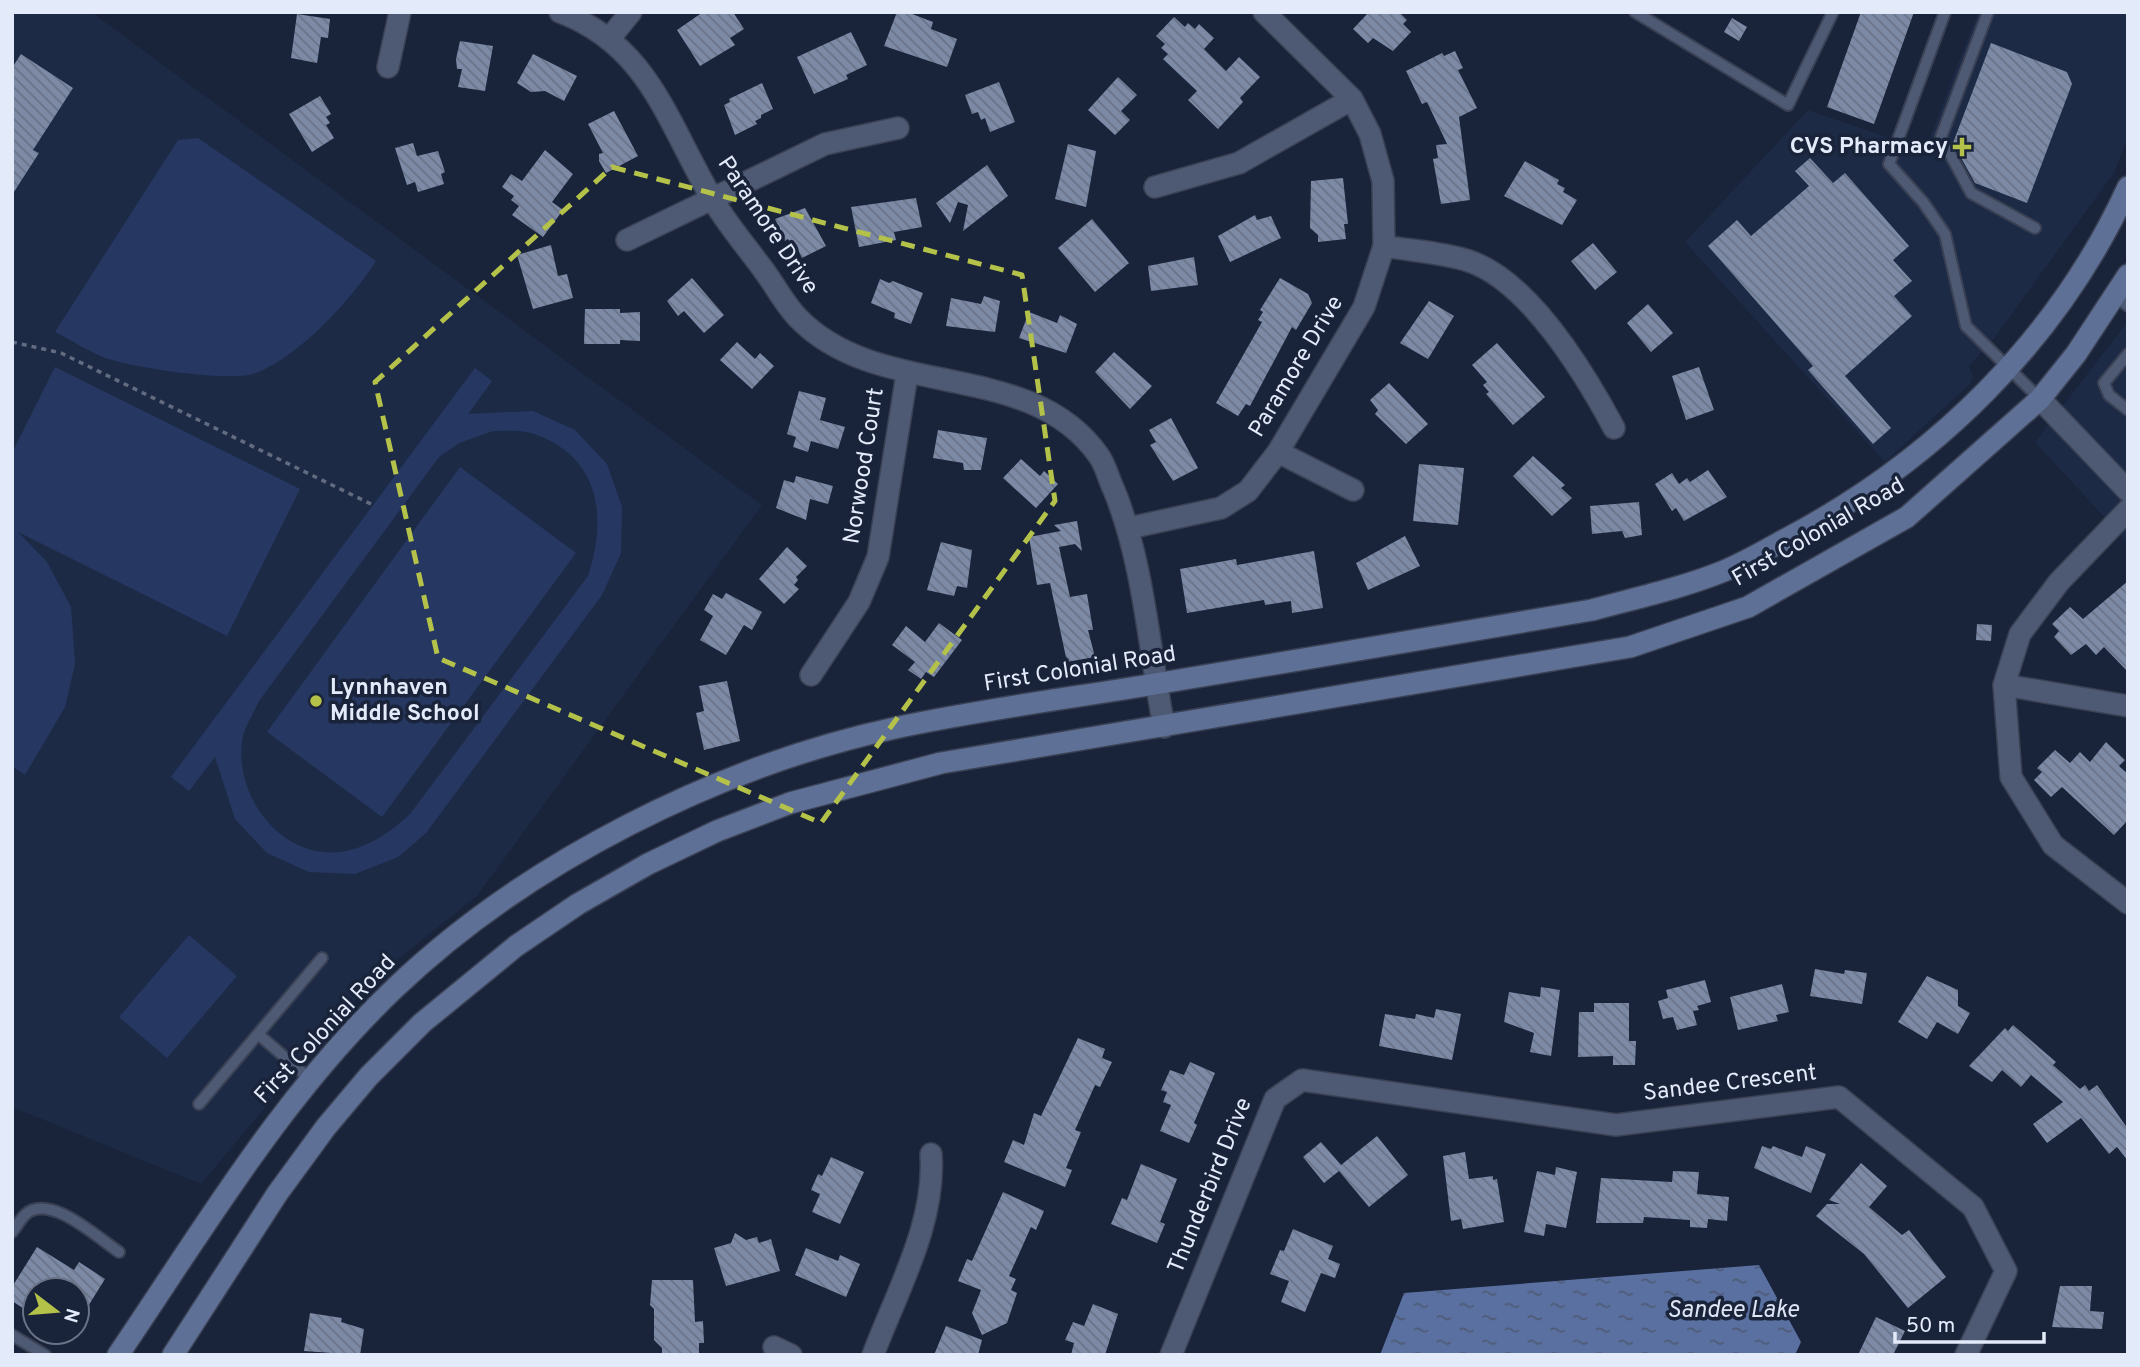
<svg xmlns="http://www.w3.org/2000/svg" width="2140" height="1367" viewBox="0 0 2140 1367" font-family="Overpass,sans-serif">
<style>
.built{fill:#1d2a46}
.pitch{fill:#263862;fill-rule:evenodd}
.water{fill:url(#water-ripples)}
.building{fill:url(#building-back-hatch)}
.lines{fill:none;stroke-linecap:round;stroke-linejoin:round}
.lane-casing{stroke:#3a4154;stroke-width:14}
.street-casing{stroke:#3a4154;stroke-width:24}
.secondary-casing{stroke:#3a4154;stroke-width:24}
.path{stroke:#626b7f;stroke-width:3.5;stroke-dasharray:5 5;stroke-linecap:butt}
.lane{stroke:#4e5a74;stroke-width:10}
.street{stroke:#4e5a74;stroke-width:21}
.secondary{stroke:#5f7096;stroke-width:21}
.marked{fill:none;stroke:#b4c24a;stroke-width:5;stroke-dasharray:14 9;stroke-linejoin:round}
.poi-dot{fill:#b4c24a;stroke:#192339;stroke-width:2.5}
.labels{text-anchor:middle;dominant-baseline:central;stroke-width:7;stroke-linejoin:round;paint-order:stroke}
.poi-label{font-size:23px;font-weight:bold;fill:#e3eafa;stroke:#192339;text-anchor:end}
.street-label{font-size:23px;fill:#e3eafa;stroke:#192339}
.water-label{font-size:24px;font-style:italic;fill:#dde4f4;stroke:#192339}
</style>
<defs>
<pattern id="water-ripples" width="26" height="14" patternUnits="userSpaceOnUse" patternTransform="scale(1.75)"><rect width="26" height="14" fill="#5a70a1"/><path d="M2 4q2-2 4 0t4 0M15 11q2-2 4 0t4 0" fill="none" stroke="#4f5b76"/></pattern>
<pattern id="building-back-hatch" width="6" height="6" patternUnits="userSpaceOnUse" patternTransform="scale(1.75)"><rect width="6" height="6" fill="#7d8aa6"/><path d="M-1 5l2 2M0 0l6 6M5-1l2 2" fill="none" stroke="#697286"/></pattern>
</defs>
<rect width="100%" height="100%" fill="#192339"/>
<path class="built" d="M12 12H91L762 505 477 896 372 980 201 1184 12 1107Z
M1978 12 2128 13V137L2114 173 1995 337 1969 366 1973 377 1970 384 1885 462 1685 242 1808 110 1925 150Z
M2128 321V543L2035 442Z"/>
<path class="pitch" d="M198 138 376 261C350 301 301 355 256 373 231 383 128 367 103 357 86 350 71 340 55 332L178 140Z
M55 367 300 489 227 636 18 532 47 562 71 607 75 664 65 707 25 775 12 766V453Z
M475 368 492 381 468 414 533 411 575 430 607 464 622 507 621 553 602 595 426 833 398 857 355 874 309 872 267 853 235 819 215 757 189 791 171 777ZM493 431C505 431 520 430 531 433 600 455 608 516 588 576L410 814C391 831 376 843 350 850 285 867 231 796 243 736 246 725 254 712 259 701L439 457 459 443Z
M460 467 576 553 382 817 267 732Z
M189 935 237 976 167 1058 119 1017Z"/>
<path class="water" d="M1759 1265 1801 1342 1795 1355H1380L1404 1293Z"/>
<path class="building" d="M703 12H733L744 29 730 38 735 45 700 66 677 30Z
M897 12H907L933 22 931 29 957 39 947 67 884 46Z
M1369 12H1399L1407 20 1403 24 1411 32 1393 51 1373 38 1368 43 1353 29Z
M1861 12H1914L1874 124 1827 107Z
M297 14 330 19 328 38 321 37 317 63 291 58Z
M1174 17 1185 27 1188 23 1195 29 1199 24 1214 38 1204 49 1226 71 1239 57 1260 77 1240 98 1243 102 1218 129 1188 100 1197 91 1163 59 1168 54 1161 48 1165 44 1156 36Z
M1732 18 1747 27 1739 41 1724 32Z
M851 32 867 65 846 75 848 79 814 94 797 57Z
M460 41 493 46 485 91 458 87 462 69H457L456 59Z
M1991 43 2067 72 2072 84 2027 203 1975 183 1953 143Z
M1455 51 1463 68 1458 70 1477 108 1459 117 1470 200 1441 204 1433 159 1438 158 1436 145 1447 144 1427 102 1422 104 1406 71 1442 53 1444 56Z
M21 54 73 88 33 150 39 153 12 195V68Z
M533 54 577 76 564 101 545 91 531 92 517 83Z
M1118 77 1137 95 1121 111 1130 120 1115 135 1088 110Z
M999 82 1015 122 990 132 985 118 981 120 978 112 972 114 965 95Z
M762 83 773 109 761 115V118L755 121 757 124 735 135 724 105 730 102 729 99Z
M320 96 331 114 326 117 330 123 326 125 334 138 312 152 289 114Z
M614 111 638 156 606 173 599 161V154L603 153 588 124Z
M413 143 417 156 438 151 445 172 441 174 444 184 418 192 415 182 407 185 395 148Z
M1068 144 1096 151 1086 207 1055 199Z
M545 150 573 174 552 202 563 210 543 237 512 215 519 206 511 200 514 196 502 187 511 174 522 181Z
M1810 158 1833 183 1845 173 1909 246 1893 260 1912 281 1894 296 1912 316 1845 376 1891 428 1873 444 1808 370 1813 366 1708 246 1737 220 1751 236 1809 186 1795 171Z
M1525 161 1559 180 1557 184 1565 188 1563 192 1577 200 1562 225 1504 196Z
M987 165 1008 196 963 231 968 205 958 202 950 223 936 203Z
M1343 178 1348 224H1344L1346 239 1318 242V235L1310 228 1311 181Z
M916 198 922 227 894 232 896 240 859 247 851 207Z
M805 208 826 246 802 258 795 244 792 246 788 239 785 241 775 219Z
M1255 215 1257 220 1271 216 1281 238 1230 262 1218 236Z
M1092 219 1129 263 1095 292 1058 248Z
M1593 243 1617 272 1595 290 1571 261Z
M551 245 558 276 567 274 573 298 533 309 517 255Z
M1194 257 1198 285 1151 291 1148 266Z
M692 278 724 315 704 333 684 311 678 316 667 301Z
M1280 278 1308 294 1312 303 1296 330 1292 327 1250 406 1246 404 1238 416 1216 403 1262 322 1258 320 1263 312 1260 310Z
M880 279 889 283 893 281 923 293 911 324 894 318 895 313 871 303Z
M984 296 1000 301 995 332 946 326 951 298 981 304Z
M1429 301 1454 316 1428 359 1400 343Z
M1648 304 1673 333 1651 352 1627 323Z
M585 309H620V313L640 312V341L620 340V344H584Z
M1029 312 1057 323 1060 315 1077 324 1066 353 1019 338Z
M737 342 755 359 760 353 774 366 752 389 720 360Z
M1497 343 1545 397 1513 425 1486 394 1489 392 1483 385 1487 382 1472 365Z
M1114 352 1152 386 1130 409 1095 372Z
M1699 367 1714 410 1686 420 1672 376Z
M1389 383 1428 424 1406 444 1375 414 1378 410 1370 400Z
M799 391 826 398 820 420 845 427 838 449 811 441 808 452 793 447 796 437 787 434Z
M1171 418 1198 468 1173 481 1150 445 1156 442 1149 430Z
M938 430 987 438 981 470H964L963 463 933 458Z
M1533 456 1565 485 1561 488 1572 498 1552 516 1513 476Z
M1021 459 1040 476 1044 471 1058 484 1036 508 1003 478Z
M1419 464 1464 468 1458 525 1413 521Z
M1708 470 1727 497 1684 521 1676 508 1672 511 1655 484 1672 473 1679 484 1687 478 1690 482Z
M796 476 833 486 828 504 810 499 806 520 776 508 784 480 794 483Z
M1639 502 1642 535 1625 538 1622 531 1592 534 1590 506Z
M1077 521 1082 551 1075 544 1059 547 1070 597 1087 594 1093 630H1088L1095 657 1067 662 1050 583 1037 585 1029 537 1061 531 1054 525Z
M1405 536 1420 566 1368 590 1356 563Z
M941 542 972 550 967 588 957 586 954 596 927 590Z
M787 547 807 566 796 577 798 580 794 585 799 589 784 604 759 579Z
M1314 551 1323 608 1292 613 1291 601 1265 605 1264 600 1187 613 1180 569 1236 559 1237 565Z
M2128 581V672L2104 647 2096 655 2086 644 2071 655 2054 637 2059 631 2052 624 2070 607 2083 619Z
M726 593 762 612 752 630 744 625 726 655 700 640 713 616 704 610 713 594 722 599Z
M939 623 962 640 934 677 926 672 921 679 908 670 915 662 892 645 906 626 925 642Z
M1977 624 1992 625 1991 641 1976 640Z
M727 681 740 741 704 750 696 713 704 711 699 686Z
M2106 742 2125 760 2119 766 2128 774V820L2114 835 2062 787 2051 797 2034 780 2042 772 2037 768 2055 750 2070 763 2080 752 2090 762Z
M1815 969 1844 974 1845 970 1867 973 1862 1004 1810 996Z
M1927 976 1958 990V1006L1970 1013 1958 1034 1937 1022 1927 1039 1898 1022Z
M1705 980 1711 1002 1697 1006 1699 1010 1693 1011 1697 1025 1677 1030 1673 1017 1663 1019 1658 1001 1668 998 1666 990Z
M1782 984 1789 1012 1776 1015 1778 1021 1738 1030 1730 997Z
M1541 987 1560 990 1551 1056 1530 1052 1534 1033 1504 1022 1509 992 1540 997Z
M1594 1003H1629V1041H1636L1635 1065H1613V1056L1578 1057 1579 1012H1594Z
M1436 1009 1461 1014 1452 1060 1379 1046 1385 1014 1415 1019 1416 1014 1434 1018Z
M2013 1025 2056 1062 2053 1065 2080 1089 2085 1085 2089 1091 2097 1085 2128 1129V1161L2117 1147 2109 1154 2081 1118 2047 1143 2033 1124 2063 1102 2031 1075 2021 1087 2002 1070 1992 1082 1969 1066 2005 1028 2008 1031Z
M1078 1038 1105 1049 1102 1058 1112 1062 1100 1087 1095 1085 1075 1130 1081 1132 1066 1168 1072 1170 1065 1187 1004 1162 1013 1140 1024 1145 1034 1113 1041 1116Z
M1190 1062 1215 1073 1194 1123 1197 1125 1189 1143 1160 1131 1171 1105 1163 1102 1167 1092 1161 1090 1170 1070 1184 1075Z
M1377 1136 1408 1175 1369 1207 1339 1171 1324 1183 1303 1157 1321 1142 1341 1165Z
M1762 1146 1771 1149 1773 1146 1802 1157 1806 1146 1826 1154 1811 1193 1754 1168Z
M1465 1152 1469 1179 1493 1176V1180L1497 1179 1504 1222 1463 1229 1461 1219 1451 1221 1443 1156Z
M831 1157 864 1172 840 1224 812 1212 820 1194 811 1190 818 1174 822 1176Z
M1861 1163 1887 1186 1869 1207 1902 1235 1909 1230 1946 1277 1908 1308 1864 1254 1816 1216 1827 1204H1840L1829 1200Z
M1141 1164 1177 1179 1160 1222 1165 1224 1157 1243 1111 1224 1122 1198 1127 1200Z
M1556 1167 1577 1172 1566 1228 1546 1224 1544 1236 1524 1232 1537 1171 1555 1175Z
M1673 1171 1699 1172 1697 1194 1729 1197 1727 1221 1708 1219 1707 1228 1690 1227V1220L1644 1217 1643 1223H1596L1601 1178 1672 1182Z
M1003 1192 1044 1211 1036 1230 1031 1227 1009 1276 1016 1279 1011 1290 1017 1293 1007 1323 982 1335 972 1313 981 1290 958 1281 967 1259 972 1261Z
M1293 1229 1333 1246 1328 1259 1340 1264 1335 1278 1321 1273 1305 1312 1281 1302 1289 1281 1270 1274 1280 1250 1284 1251Z
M735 1233 746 1240 757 1237 759 1243 771 1239 780 1271 726 1286 714 1248 731 1243Z
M37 1247 74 1270 79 1262 105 1279 77 1324V1290H35V1316L12 1301V1287Z
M806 1248 838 1261 840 1255 860 1264 846 1297 795 1275Z
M652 1280H693L695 1322 703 1321 704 1343H699V1353L662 1354V1348L654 1340V1309L650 1305Z
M2060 1286H2092L2090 1311 2104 1312 2102 1329 2052 1327Z
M1093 1304 1118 1314 1105 1355H1071L1074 1343 1065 1340 1073 1322 1084 1326Z
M310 1313 342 1318 341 1322 364 1329 360 1355 304 1351Z
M1876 1317 1905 1331 1893 1355H1858Z
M946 1326 982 1340 978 1355H934Z"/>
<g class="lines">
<g class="lane-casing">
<path id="lane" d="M1635 12 1788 105 1833 12
M1945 12 1889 164 1923 202 1945 234 1966 326 2040 399
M1988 12 1941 137 1971 193 2035 228
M2115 296 2128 306
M2128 354 2104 383 2109 395 2128 410
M258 1034 310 1079
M199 1104 322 958
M12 1232C17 1226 21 1218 26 1214 50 1193 98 1238 119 1252
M12 1335 45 1355"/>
</g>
<g class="street-casing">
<path id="street" d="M560 12C648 45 667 121 710 195 725 222 747 247 765 272 776 287 786 306 799 319 881 402 1030 357 1099 456 1106 466 1109 480 1114 490 1144 564 1149 649 1164 727
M609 39 631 12
M388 67 400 12
M1155 187 1239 163 1352 99
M627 240 825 144 898 128
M1384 246C1411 251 1442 252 1469 261 1529 281 1585 374 1614 428
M2040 399 2128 491
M1278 452 1353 490
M2128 510 2059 582 2020 634 2004 685 2011 777 2053 845 2128 903
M1129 528 1221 508 1248 491 1278 452 1364 307 1384 246 1383 181 1370 134 1352 99 1264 12
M811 675 859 602 878 557 907 374
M2004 685 2128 706
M774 1347 791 1355
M873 1355C897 1291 936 1223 931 1154
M1171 1355 1275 1099 1302 1080 1616 1125 1839 1097 1973 1207 2006 1271 1966 1355"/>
</g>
<g class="secondary-casing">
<path id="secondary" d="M118 1355C205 1227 283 1094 396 987 527 862 719 766 895 728 983 709 1072 698 1161 683 1305 659 1448 635 1592 610 1636 598 1682 588 1724 571 1746 562 1766 550 1786 539 1934 461 2058 340 2128 187
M173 1355 277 1194 326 1127 369 1076 422 1023 516 946 578 904 648 864 717 831 790 803 941 763 1630 647 1748 607 1907 517 2040 399 2076 354 2128 275"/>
</g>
<path class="path" d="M12 342 61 353 373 505"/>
<use href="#lane" class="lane"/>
<use href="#street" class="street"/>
<use href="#secondary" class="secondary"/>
</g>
<path class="marked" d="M612 167 1022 275 1055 501 821 823 438 658 375 382Z"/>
<g class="poi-dot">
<path d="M1958.5 136.5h7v7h7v7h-7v7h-7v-7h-7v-7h7z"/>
<circle cx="316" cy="701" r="7"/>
</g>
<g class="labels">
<g class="poi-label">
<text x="1948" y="147">CVS Pharmacy</text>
<text x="330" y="688" text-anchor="start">Lynnhaven<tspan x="330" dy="26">Middle School</tspan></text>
</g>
<g class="street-label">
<text transform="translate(767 226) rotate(56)">Paramore Drive</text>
<text transform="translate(1297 367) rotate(-59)">Paramore Drive</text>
<text transform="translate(865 466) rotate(-81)">Norwood Court</text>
<text transform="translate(1819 533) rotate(-30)">First Colonial Road</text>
<text transform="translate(1080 670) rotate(-9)">First Colonial Road</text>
<text transform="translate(326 1030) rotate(-47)">First Colonial Road</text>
<text transform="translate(1730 1084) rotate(-7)">Sandee Crescent</text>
<text transform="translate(1211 1186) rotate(-68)">Thunderbird Drive</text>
</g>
<g class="water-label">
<text x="1733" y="1311">Sandee Lake</text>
</g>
</g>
<rect width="2140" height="1367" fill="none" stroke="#e3eafa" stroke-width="28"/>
<g transform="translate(56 1311) rotate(106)"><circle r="33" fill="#192339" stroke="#6a7386" stroke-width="2"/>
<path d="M0-5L12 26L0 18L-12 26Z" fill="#b4c24a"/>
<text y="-10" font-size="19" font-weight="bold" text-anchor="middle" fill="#e3eafa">N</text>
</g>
<path d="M1895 1332v10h149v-10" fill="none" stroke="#e3eafa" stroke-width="3.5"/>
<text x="1906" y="1332" font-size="21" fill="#e3eafa" stroke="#192339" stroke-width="5" paint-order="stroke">50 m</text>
</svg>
